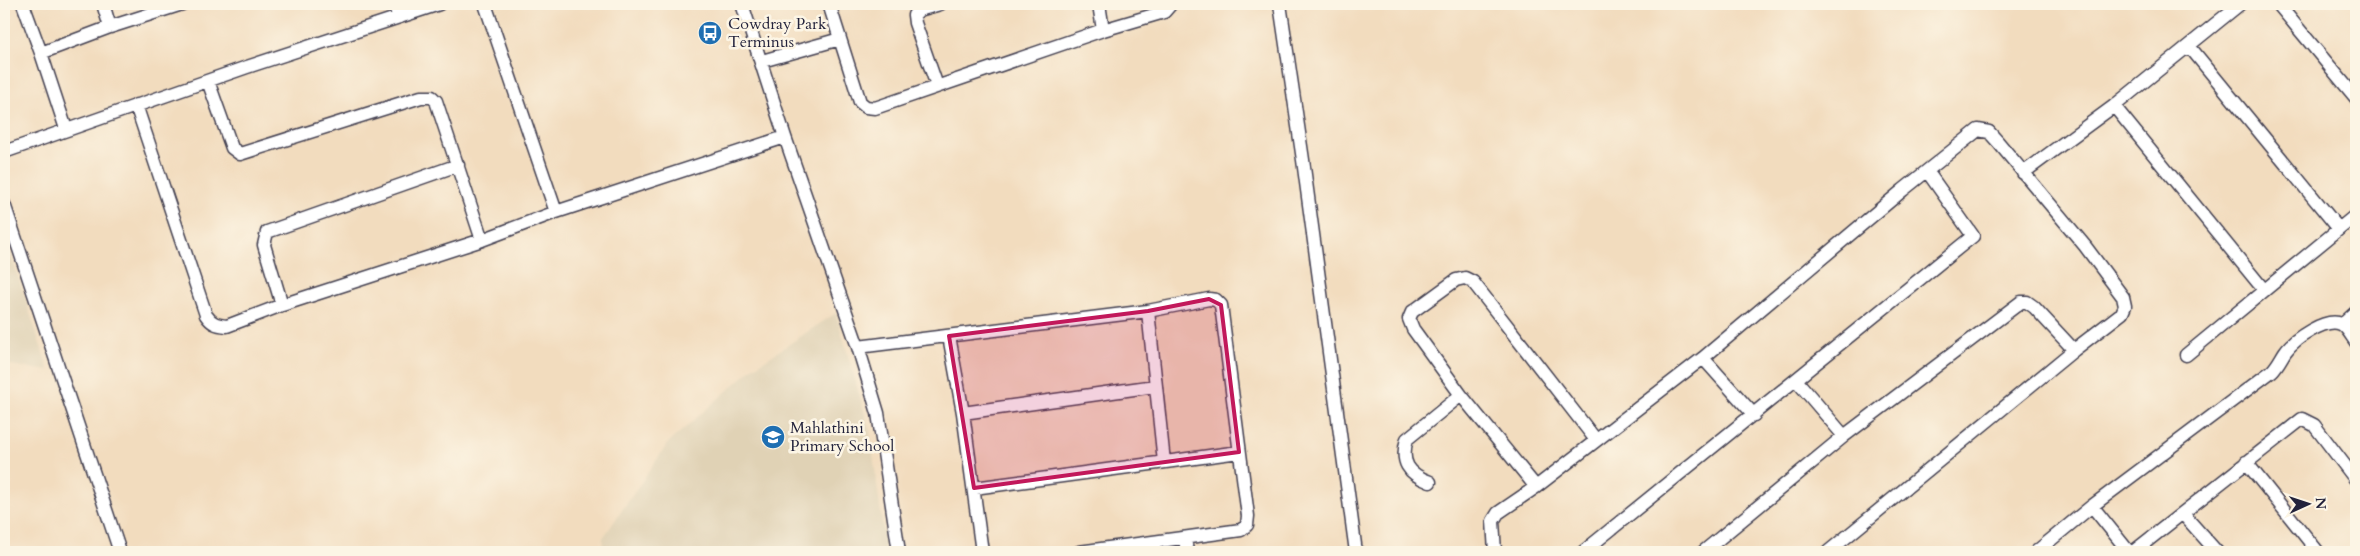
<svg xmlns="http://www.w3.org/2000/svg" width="2360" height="556" viewBox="0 0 2360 556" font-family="Cardo,serif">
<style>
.built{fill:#e0d2b5}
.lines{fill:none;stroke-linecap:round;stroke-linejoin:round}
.minor-casing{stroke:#413e4f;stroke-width:15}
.minor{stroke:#fff;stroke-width:12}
.marked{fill:#c2185b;fill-opacity:0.2;stroke:#c2185b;stroke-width:4;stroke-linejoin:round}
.labels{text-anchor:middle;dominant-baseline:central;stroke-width:5;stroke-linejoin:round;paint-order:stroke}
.poi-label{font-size:16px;fill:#22223b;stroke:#fcf5e5;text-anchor:start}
</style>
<rect width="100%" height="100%" fill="#fcf5e5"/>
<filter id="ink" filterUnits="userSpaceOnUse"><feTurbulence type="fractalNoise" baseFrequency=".02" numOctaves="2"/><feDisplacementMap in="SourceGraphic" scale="10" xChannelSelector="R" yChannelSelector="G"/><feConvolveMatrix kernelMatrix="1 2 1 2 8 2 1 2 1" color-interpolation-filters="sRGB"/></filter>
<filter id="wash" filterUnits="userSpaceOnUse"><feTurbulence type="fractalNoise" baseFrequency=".0096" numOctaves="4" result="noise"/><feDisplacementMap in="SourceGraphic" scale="20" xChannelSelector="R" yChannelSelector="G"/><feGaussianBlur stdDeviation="1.12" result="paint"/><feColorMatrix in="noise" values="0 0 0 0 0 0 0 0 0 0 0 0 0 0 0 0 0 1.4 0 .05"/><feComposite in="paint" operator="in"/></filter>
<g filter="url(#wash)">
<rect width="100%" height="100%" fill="#f2dcbe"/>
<path class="built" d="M4 234 49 371 4 364Z
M836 313 870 432 886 552H602L603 538 669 442 753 368Z"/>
</g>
<g filter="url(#ink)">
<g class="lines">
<g class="minor-casing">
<path id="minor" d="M23 4 41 53 110 27 182 4
M103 4 110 27
M394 4 399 17
M485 4 556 212
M742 4 785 137 858 347 878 413 899 552
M829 4 860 102 866 107 875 108 1103 30 1164 12 1171 4
M1099 4 1103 30
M1280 4 1303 160 1356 552
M2278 4 2356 98
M2189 46 2339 229
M41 53 66 129
M762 61 840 39
M208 81 232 148 240 154 421 97H432L436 101 482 240
M937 86 915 23 914 15 919 10 940 4
M136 105 206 315C212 324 217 325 227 326L282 305 482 240 556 212 785 137
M2114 106 2264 290
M4 152 247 67 439 4
M2023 173 2114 106 2240 4
M4 204 120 552
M282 305 264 245 267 232 458 165
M1148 311 1164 462
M2343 324 2356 312
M949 336 963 413 982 552
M858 347 1148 311 1209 299 1216 300 1221 305 1248 516 1247 525 1241 530 1079 552
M2186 355 2356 215
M1703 358 1754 415
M1797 381 1844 436
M963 413 1155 386
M2246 462 2318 552
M1430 482C1408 474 1400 462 1407 439L1461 395
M1536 487 1461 395 1413 329 1409 319 1412 312 1456 280 1465 278 1473 282 1596 440
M974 488 1239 452
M2092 506 2129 552
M2183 514 2217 552
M1185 538 1187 552
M1495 552 1493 521 1498 513 1536 487 1703 358 1903 190 1978 130 1989 132 1998 142 2085 246 2123 297 2125 306 2122 313 2074 350
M1583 552 1973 236 1927 171
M1703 552 1844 436 2021 302H2027L2034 307 2074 350 1828 552
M2036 552 2092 506 2272 371C2278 365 2281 358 2285 352 2294 339 2326 317 2341 324 2347 327 2352 337 2356 342
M2133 552 2302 419 2314 425 2356 480"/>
</g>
<use href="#minor" class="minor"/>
</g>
</g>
<path class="marked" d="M1209 299 1221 305 1239 452 974 488 949 336 1148 311Z"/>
<defs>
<g id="bus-disc" transform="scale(1.25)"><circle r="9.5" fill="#1f6fb2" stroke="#fcf5e5"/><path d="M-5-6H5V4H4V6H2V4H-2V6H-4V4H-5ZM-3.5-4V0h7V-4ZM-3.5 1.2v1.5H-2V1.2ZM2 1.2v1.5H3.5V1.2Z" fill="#fff"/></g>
<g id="school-disc" transform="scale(1.25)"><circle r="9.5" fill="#1f6fb2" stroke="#fcf5e5"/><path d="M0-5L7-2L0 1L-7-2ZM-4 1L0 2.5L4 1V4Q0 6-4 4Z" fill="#fff"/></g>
</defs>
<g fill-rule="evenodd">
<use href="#bus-disc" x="710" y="33"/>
<use href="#school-disc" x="773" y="437"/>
</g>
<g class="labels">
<g class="poi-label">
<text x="728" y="24">Cowdray Park<tspan x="728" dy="18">Terminus</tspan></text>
<text x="790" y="428">Mahlathini<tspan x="790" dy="18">Primary School</tspan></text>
</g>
</g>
<rect width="2360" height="556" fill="none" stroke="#fcf5e5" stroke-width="20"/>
<g transform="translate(2308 504) rotate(87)" stroke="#fcf5e5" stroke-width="4" paint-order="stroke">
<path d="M0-4L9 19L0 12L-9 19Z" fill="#22223b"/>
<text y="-8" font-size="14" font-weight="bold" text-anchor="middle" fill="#22223b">N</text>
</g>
</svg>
